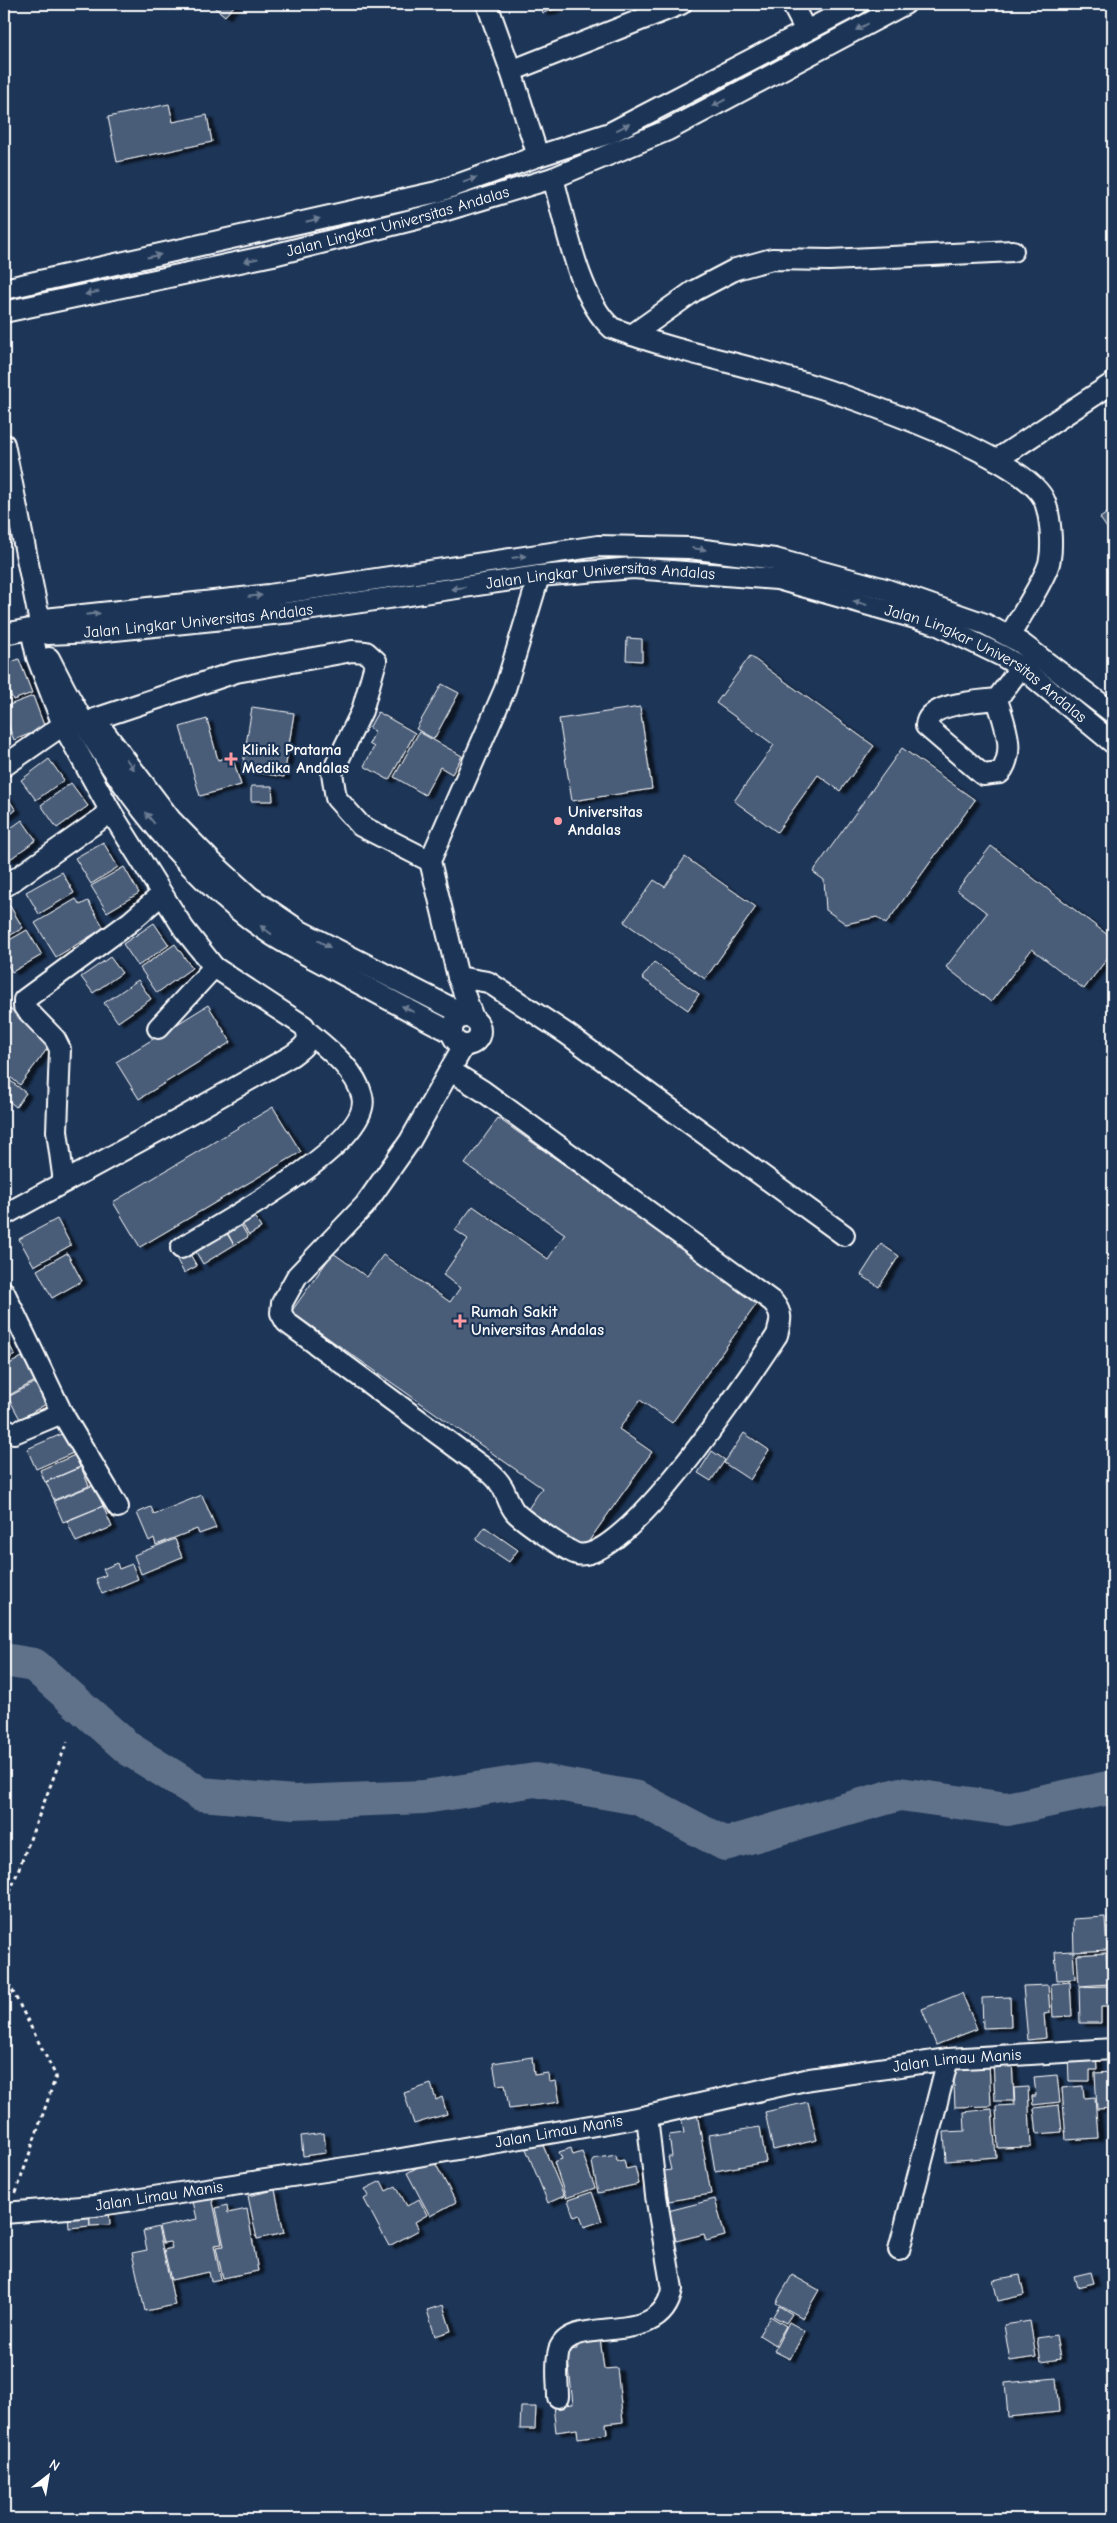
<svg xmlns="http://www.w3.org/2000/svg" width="1117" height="2523" viewBox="0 0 1117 2523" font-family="'Comic Neue',sans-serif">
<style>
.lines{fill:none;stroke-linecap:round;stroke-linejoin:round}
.river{stroke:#617289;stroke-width:34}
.building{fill:#4a5d79;stroke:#fff;filter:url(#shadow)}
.minor-casing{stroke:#fff;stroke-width:24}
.path{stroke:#fff;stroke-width:3;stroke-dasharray:4 4;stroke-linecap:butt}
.minor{stroke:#1d3557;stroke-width:20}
.oneway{fill:#6c7c92}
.poi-dot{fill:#ff9aa2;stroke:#1d3557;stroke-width:2}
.labels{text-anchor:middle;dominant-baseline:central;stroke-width:4.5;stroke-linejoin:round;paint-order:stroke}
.street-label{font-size:16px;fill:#fff;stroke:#1d3557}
.poi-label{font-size:16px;font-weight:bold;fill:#fff;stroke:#1d3557;text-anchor:start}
</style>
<defs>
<filter id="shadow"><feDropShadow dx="5.5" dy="3" stdDeviation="1" flood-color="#0009"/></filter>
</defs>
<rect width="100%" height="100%" fill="#1d3557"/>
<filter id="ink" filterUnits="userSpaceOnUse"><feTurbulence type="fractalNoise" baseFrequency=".02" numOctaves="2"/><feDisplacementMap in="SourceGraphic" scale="10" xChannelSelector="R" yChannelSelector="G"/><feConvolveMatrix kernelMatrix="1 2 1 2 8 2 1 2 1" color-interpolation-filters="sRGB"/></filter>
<g filter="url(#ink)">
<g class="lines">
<path class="river" d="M4 1660 34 1665 129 1749 201 1794 294 1802 424 1797 535 1780 638 1798 725 1844 900 1794 1007 1809 1113 1787"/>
</g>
<path class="building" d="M210 4H236L225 16Z
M539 4H568L543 13Z
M169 104 173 122 207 115 212 142 117 162 108 117Z
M1113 509V537L1100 518Z
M627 638 642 639V661L626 660Z
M750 656 874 746 840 791 818 775 777 832 734 801 774 745 716 703Z
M19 659 32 693 13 700 4 677V665Z
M4 679 11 698 4 701Z
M442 684 459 693 434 739 416 729Z
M33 696 45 728 14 740 4 714V707Z
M252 707 294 713 284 777 242 770Z
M640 707 652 789 572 801 559 719Z
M378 712 415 733 389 780 364 766 374 747 369 744 375 732 369 728Z
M207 719 218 760 232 756 241 785 200 796 180 727Z
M419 732 462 756 452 774 440 767 425 795 394 777Z
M902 748 975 800 886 924 877 917 846 924 826 910 824 880 813 872Z
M49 759 64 780 36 800 21 780Z
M71 783 88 806 57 828 41 805Z
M251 786H272L273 801H251Z
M6 796 16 810 4 819V798Z
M22 820 36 840 9 860 4 853V833Z
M103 842 118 867 91 884 75 858Z
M991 846 1113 939V951L1084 989 1032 949 991 1002 946 967 987 913 957 890Z
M685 857 756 907 705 979 624 922 654 880 665 887Z
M124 867 139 893 107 912 91 886Z
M62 872 74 893 39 914 26 892Z
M76 899 80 905 88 901 104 928 56 957 35 923Z
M10 906 23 928 4 939V909Z
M154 923 169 945 138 966 123 944Z
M27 930 42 955 12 972 4 959V943Z
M175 944 192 968 157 993 140 968Z
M110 957 122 973 93 993 81 977Z
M654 962 699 994 688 1010 642 978Z
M138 980 151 999 118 1022 104 1003Z
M208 1005 231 1042 139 1099 116 1062Z
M10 1009 53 1041 20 1085 4 1072V1017Z
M8 1079 26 1093 16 1107 4 1097V1085Z
M273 1107 301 1152 140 1247 113 1202Z
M498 1118 758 1302 672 1423 640 1400 619 1429 652 1452 584 1548 528 1509 542 1488 291 1312 333 1253 367 1277 383 1255 450 1302 460 1288 443 1275 468 1239 455 1230 473 1206 548 1259 565 1234 465 1164Z
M252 1212 261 1228 249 1235 239 1219Z
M57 1219 71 1245 34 1266 19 1239Z
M238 1220 248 1237 234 1245 225 1228Z
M224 1229 234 1245 203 1264 193 1247Z
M881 1244 899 1256 879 1287 861 1275Z
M188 1251 197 1266 184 1273 176 1258Z
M67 1253 82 1281 52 1298 37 1270Z
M5 1337 15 1355 4 1361V1338Z
M22 1357 35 1381 4 1398V1367Z
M36 1382 48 1403 20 1419 8 1397Z
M64 1433 73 1453 36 1469 27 1449Z
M744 1433 769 1450 750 1480 724 1463Z
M712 1451 725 1460 711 1481 698 1473Z
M75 1455 80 1467 45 1482 40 1470Z
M81 1467 89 1486 54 1500 46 1482Z
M94 1485 103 1506 63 1522 54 1501Z
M202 1495 216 1528 199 1534 197 1529 156 1545 154 1538 149 1541 137 1513 151 1507 154 1514Z
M103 1506 112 1527 76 1542 67 1521Z
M485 1527 518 1550 509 1562 476 1540Z
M175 1539 182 1557 141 1574 134 1555Z
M117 1563 119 1569 132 1564 138 1579 102 1594 96 1579 106 1575 103 1569Z
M1113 1915V1959L1110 1960 1108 1916Z
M1105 1917 1107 1950 1074 1952 1073 1919Z
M1073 1951 1075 1979 1057 1980 1055 1952Z
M1106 1953 1108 1984 1079 1986 1077 1955Z
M1113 1961V2004L1111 1962Z
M1070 1982 1072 2016 1053 2017 1051 1984Z
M1048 1985 1050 2013 1044 2014 1046 2038 1028 2040 1023 1986Z
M1108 1986 1109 2006H1101V2023H1080L1079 1987Z
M962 1993 977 2029 936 2045 922 2009Z
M1010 1997 1011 2027 983 2028 982 1998Z
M1096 2053 1097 2070H1090V2081H1069L1068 2054Z
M532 2057 534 2075 548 2073 549 2082 556 2081 560 2102 509 2109 505 2084 497 2085 493 2063Z
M1012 2060 1014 2101H995L993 2061Z
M989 2061 991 2106 955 2107 953 2062Z
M1113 2072V2108L1097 2109 1095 2073Z
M1057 2075 1060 2102 1033 2105 1032 2096H1036L1034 2077Z
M431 2084 436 2100 442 2097 447 2114 414 2124 404 2093Z
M1083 2086 1084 2098 1095 2097 1098 2138 1066 2140 1062 2088Z
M1028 2087 1031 2147 998 2148 996 2106 1015 2105 1014 2088Z
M808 2102 817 2140 773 2150 765 2112Z
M1059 2105 1062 2132 1037 2134 1034 2108Z
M992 2109 996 2157 946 2161 944 2132 965 2131 964 2112Z
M697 2113 711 2194 669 2201 664 2171 671 2170 668 2157H672L669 2135 684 2133 681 2116Z
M760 2127 766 2162 715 2171 709 2135Z
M324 2133 326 2153 303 2156 301 2136Z
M540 2138 564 2196 548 2203 524 2144Z
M571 2148 573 2155 582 2152 595 2188 566 2198 554 2162 562 2159 559 2152Z
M616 2155 617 2161 624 2160 626 2169 635 2167 639 2184 598 2193 592 2162 593 2159Z
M433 2159 456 2202 430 2216 407 2173Z
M381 2181 386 2191 396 2186 407 2206 419 2199 427 2215 415 2222 419 2230 389 2246 364 2199 369 2196 365 2189Z
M275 2190 284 2233 257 2239 248 2196Z
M592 2192 602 2221 584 2227 580 2215 574 2217 568 2200Z
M211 2193 222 2244 214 2245 221 2279 211 2281 209 2272 171 2280 164 2250 172 2248 170 2242 163 2243 159 2227 197 2219 192 2197Z
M715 2199 725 2236 706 2241 704 2234 676 2241 668 2211Z
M227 2205 228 2213 247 2209 258 2271 223 2278 216 2247 224 2246 216 2208Z
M109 2209 110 2225 90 2226 89 2210Z
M89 2210 90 2226 69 2228 68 2212Z
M158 2227 175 2305 145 2311 132 2253 147 2250 143 2231Z
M1091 2272 1094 2283 1077 2287 1074 2276Z
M792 2275 819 2290 803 2318 776 2303Z
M1020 2275 1024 2295 998 2301 993 2280Z
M443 2305 451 2331 435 2336 427 2310Z
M779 2306 792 2314 786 2323 773 2316Z
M770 2316 786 2326 775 2345 759 2335Z
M1030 2321 1036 2357 1010 2361 1004 2325Z
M789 2322 805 2331 790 2359 774 2351Z
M1056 2335 1060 2359 1041 2362 1037 2338Z
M600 2338 604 2369 617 2368 623 2422 606 2424 607 2434 578 2438 577 2429 556 2432 553 2406 573 2404 567 2350 577 2349 576 2341Z
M1056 2378 1059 2412 1008 2417 1005 2383Z
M521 2407H536L535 2429H520Z"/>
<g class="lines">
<g class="minor-casing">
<g id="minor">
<path d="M487 4 511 71 538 156"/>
<path d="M792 4 806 31"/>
<path d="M511 71 681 4"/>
<path d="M553 178C565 221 579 300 612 328 682 354 756 366 827 390 871 405 1031 460 1045 502 1051 519 1054 554 1047 569 1037 592 1022 614 1010 635"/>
<path d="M4 289 437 192 538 156 610 133 858 4"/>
<path id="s1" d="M4 312 273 255 420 218 553 178 668 130 905 4"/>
<path d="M632 335 694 291 736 269 772 259 830 260 1013 251"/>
<path d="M4 444 39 618"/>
<path d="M996 460 1113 383"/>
<path d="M45 619 269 595 598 546 689 548 775 559 885 589 985 624 1021 643 1113 713"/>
<path d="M4 634 30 629"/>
<path id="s2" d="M48 634 95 632 293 612 539 576 633 568 777 579 936 624 1002 656 1021 667 1113 743"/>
<path d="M49 658C100 762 175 870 272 935 292 948 314 958 335 970 373 991 412 1012 451 1032"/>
<path d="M997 699C1004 723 1017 751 1000 773L983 775 926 726C927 703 979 701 997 699L1021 667"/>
<path d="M95 719 236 672 352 651 366 652 376 661 362 711 332 773 336 798 361 826 430 861"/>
<path d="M99 725 171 820 211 861 250 897 300 931 467 1016"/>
<path d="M4 766 63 725"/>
<path d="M4 887 111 812"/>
<path d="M458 977 488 982 567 1034 844 1235"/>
<circle cx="466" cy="1031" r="14"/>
<path d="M473 1018 458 977 430 861 505 689 539 576"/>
<path d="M158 1028 214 967"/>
<path d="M451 1071 483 1091 773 1302C783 1314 781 1320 777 1335 751 1374 625 1566 577 1554 567 1551 522 1520 515 1512 508 1504 507 1493 501 1485 498 1480 493 1475 488 1471L286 1322 281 1313 282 1303 297 1276 365 1205 410 1141 464 1045"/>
<path d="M64 1182 57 1131 60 1049 55 1039 24 1007V1000L130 922 161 895"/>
<path d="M4 1215 180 1119 291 1056C302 1048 314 1041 304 1026L214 967 184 929 111 812 63 725 37 657 32 634"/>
<path d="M181 1248C217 1226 375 1142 362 1096 356 1070 327 1048 308 1032"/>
<path d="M4 1292 62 1413 118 1507"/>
<path d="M4 1428 14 1433 62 1413"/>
<path id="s3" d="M4 2213 94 2206 378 2163 647 2116 810 2079 948 2059 1113 2049"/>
<path d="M899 2250 948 2059"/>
<path d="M558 2397C558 2383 555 2364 559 2350 572 2312 662 2351 672 2289L656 2196 647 2116"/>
</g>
</g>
<path class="path" d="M16 2193 56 2076 8 1982 5 1905 67 1742"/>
<use href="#minor" class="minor"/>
</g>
<defs><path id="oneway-solid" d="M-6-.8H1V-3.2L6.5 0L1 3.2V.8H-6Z" transform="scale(1.25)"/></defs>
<g class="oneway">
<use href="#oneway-solid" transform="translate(862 27) rotate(152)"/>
<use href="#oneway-solid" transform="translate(719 103) rotate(152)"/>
<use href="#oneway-solid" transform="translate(623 127) rotate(-27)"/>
<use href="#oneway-solid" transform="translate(470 180) rotate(-20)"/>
<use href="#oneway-solid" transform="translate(313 220) rotate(-13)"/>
<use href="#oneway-solid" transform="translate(154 256) rotate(-12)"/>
<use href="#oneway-solid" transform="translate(251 260) rotate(168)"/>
<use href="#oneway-solid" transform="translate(92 293) rotate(168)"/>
<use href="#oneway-solid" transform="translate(699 549) rotate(7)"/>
<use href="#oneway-solid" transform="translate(519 557) rotate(-8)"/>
<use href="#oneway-solid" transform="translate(458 588) rotate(172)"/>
<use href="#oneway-solid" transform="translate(255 596) rotate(-6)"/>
<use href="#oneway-solid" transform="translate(860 603) rotate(-164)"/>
<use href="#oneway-solid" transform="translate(93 614) rotate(-6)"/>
<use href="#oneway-solid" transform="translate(130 764) rotate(53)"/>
<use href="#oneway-solid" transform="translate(150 818) rotate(-128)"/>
<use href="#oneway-solid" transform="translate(266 930) rotate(-143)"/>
<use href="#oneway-solid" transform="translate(324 944) rotate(29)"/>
<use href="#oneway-solid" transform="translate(408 1009) rotate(-152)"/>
</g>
</g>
<g class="poi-dot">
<path d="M228.5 751.5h5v5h5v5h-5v5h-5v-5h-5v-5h5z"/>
<circle cx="558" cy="821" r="5"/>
<path d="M457.5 1313.5h5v5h5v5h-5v5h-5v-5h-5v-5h5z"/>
</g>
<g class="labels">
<g class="street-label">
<text stroke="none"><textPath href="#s1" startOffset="404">Jalan Lingkar Universitas Andalas</textPath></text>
<text stroke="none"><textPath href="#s2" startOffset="556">Jalan Lingkar Universitas Andalas</textPath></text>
<text stroke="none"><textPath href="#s2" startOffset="151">Jalan Lingkar Universitas Andalas</textPath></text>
<text stroke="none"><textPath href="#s2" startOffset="961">Jalan Lingkar Universitas Andalas</textPath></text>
<text stroke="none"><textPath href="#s3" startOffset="966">Jalan Limau Manis</textPath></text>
<text stroke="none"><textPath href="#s3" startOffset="561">Jalan Limau Manis</textPath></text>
<text stroke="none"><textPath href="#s3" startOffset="156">Jalan Limau Manis</textPath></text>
</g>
<g class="poi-label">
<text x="242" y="750">Klinik Pratama<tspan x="242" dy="18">Medika Andalas</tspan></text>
<text x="568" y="812">Universitas<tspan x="568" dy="18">Andalas</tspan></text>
<text x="471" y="1312">Rumah Sakit<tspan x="471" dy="18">Universitas Andalas</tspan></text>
</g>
</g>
<rect width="1117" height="2523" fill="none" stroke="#1d3557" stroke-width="20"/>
<rect x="10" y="10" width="1097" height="2503" fill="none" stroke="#fff" stroke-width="2" filter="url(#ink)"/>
<g transform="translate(48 2476) rotate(31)" stroke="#1d3557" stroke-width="4" paint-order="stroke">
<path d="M0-4L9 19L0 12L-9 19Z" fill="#ffffff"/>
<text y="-8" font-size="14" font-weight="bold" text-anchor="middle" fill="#ffffff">N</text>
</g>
</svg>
